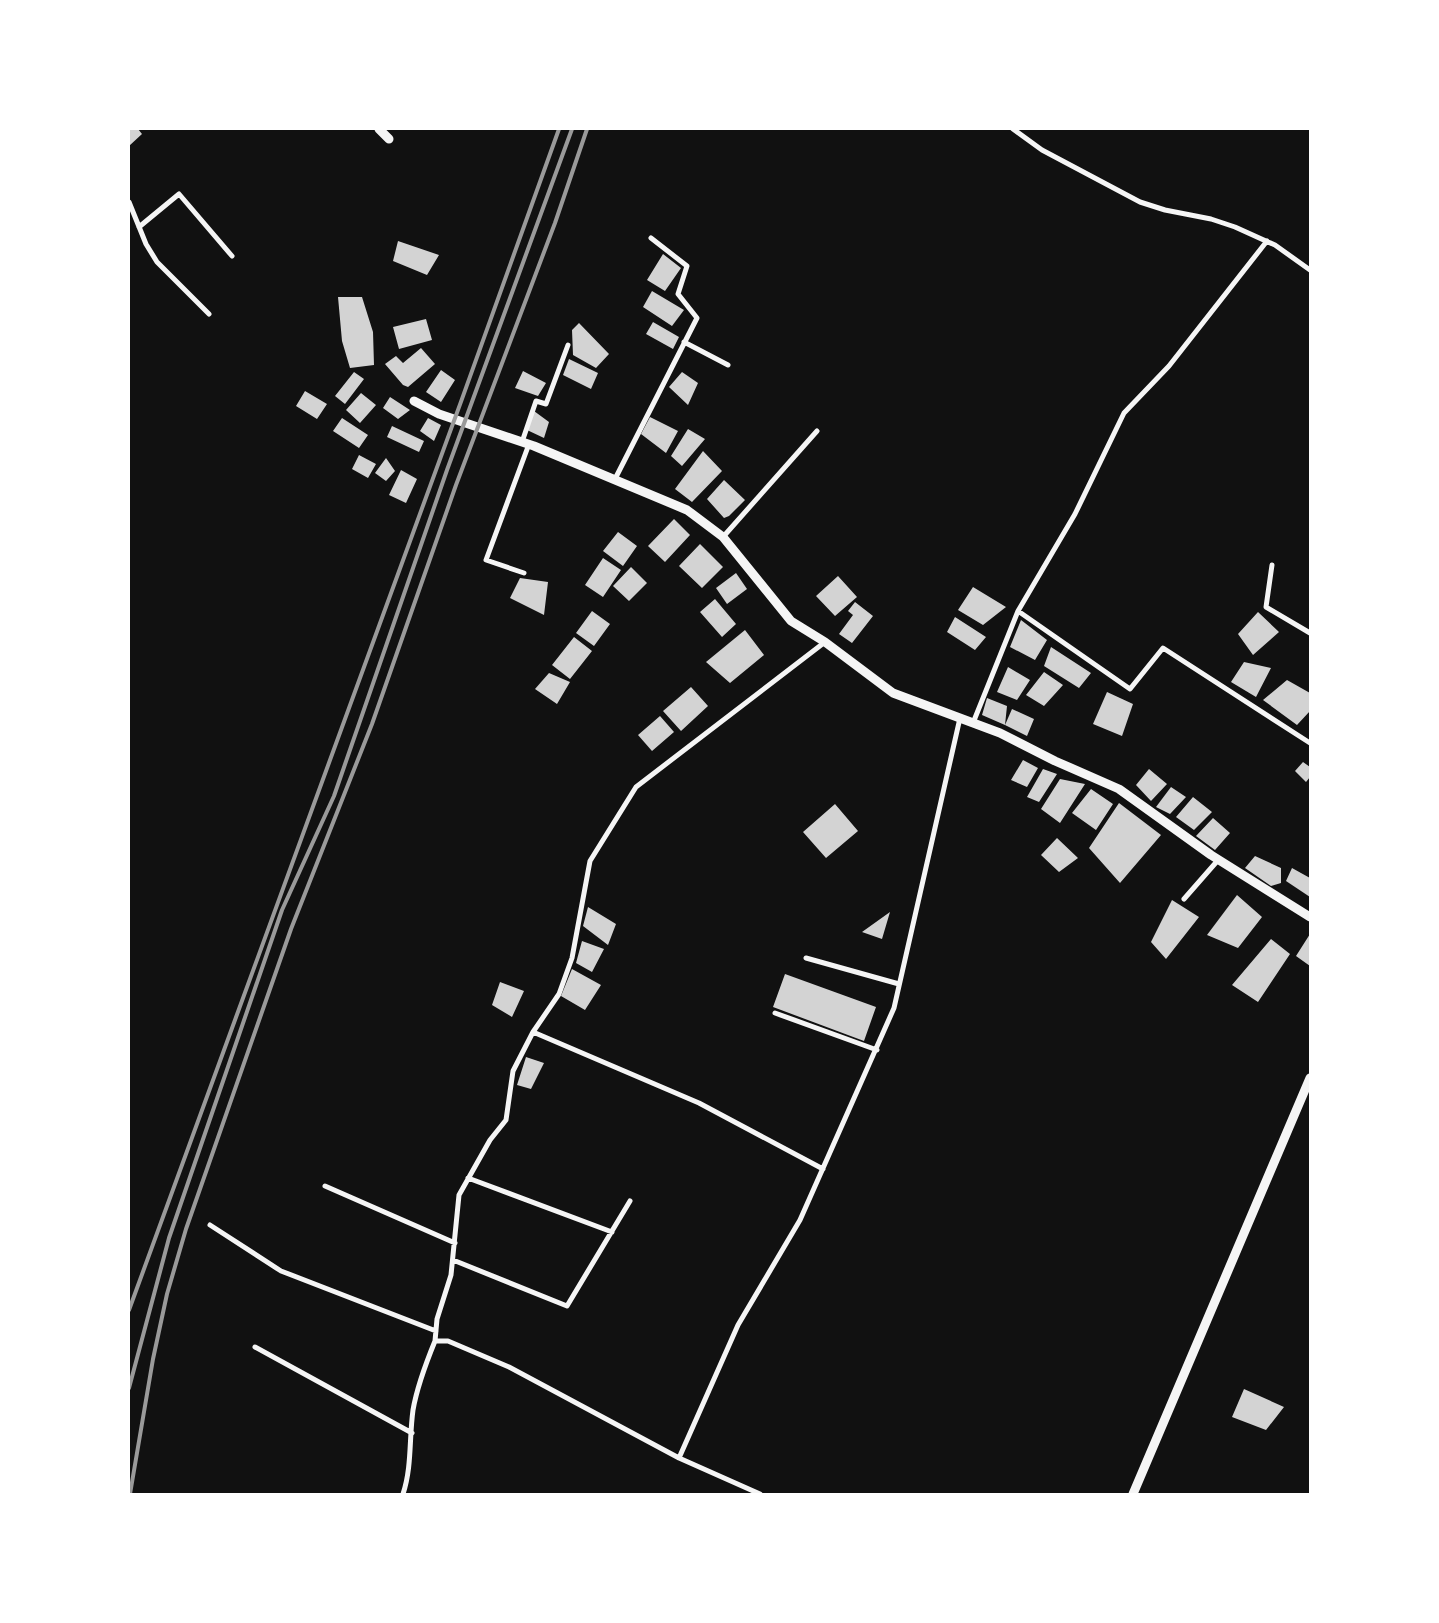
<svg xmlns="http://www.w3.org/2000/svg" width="1439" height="1623" viewBox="0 0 1439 1623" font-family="'Crimson Pro',serif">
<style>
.building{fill:#d3d3d3}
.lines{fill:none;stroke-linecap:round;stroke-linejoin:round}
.minor{stroke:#f5f5f5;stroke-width:5}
.secondary{stroke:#f5f5f5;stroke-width:9}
.rail{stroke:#9a9a9a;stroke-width:4}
</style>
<rect width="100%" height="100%" fill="#111"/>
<path class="building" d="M129 129H138L142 134 129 146Z
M398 241 439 255 427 275 393 261Z
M663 254 681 268 665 291 647 280Z
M652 291 684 310 672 326 643 307Z
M338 297H362L373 332 374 365 350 368 342 341Z
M426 319 432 340 399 349 393 327Z
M653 322 679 337 673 349 646 334Z
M579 323 609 354 596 368 573 355 572 330Z
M421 348 435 364 408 387 403 385 385 364 396 356 403 363Z
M569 359 598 373 591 389 563 375Z
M441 370 455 380 441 402 426 392Z
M523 371 546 383 538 396 515 388Z
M354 372 364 379 345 404 335 396Z
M682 372 698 383 688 405 669 387Z
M305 391 327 404 317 419 296 406Z
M361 393 376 405 360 423 346 410Z
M390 397 410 410 398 419 383 408Z
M534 411 549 422 544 438 527 430Z
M650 417 678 431 666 453 641 434Z
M342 418 368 435 359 448 333 431Z
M428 418 441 425 434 441 420 431Z
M392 426 424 441 419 452 387 437Z
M688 429 705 439 682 466 671 456Z
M703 451 722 471 692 502 675 489Z
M359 455 376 464 368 478 352 469Z
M386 458 395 471 386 481 375 473Z
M401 470 417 479 406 503 389 495Z
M724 480 745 500 729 516 724 518 707 499Z
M674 519 690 535 665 562 648 546Z
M618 532 637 546 623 566 603 551Z
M700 544 723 567 702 588 679 566Z
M603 558 621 570 603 597 585 585Z
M631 567 647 583 629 601 613 586Z
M736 573 747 589 727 604 716 588Z
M838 576 857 597 835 616 816 596Z
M520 578 548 582 544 615 510 598Z
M973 587 1006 607 983 625 958 610Z
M715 599 736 624 722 637 700 612Z
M855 602 873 616 852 643 839 634 853 615 848 611Z
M592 611 610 624 594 646 576 633Z
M1258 612 1279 632 1253 655 1238 634Z
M955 617 986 637 975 650 947 632Z
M1021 620 1047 640 1035 660 1010 647Z
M745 630 764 655 730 683 706 662Z
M574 637 592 651 570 679 552 665Z
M1051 647 1091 673 1079 688 1044 666Z
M1244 662 1271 668 1256 697 1231 682Z
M1008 667 1030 680 1017 700 997 692Z
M1044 672 1063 685 1044 706 1026 695Z
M549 673 570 682 557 704 535 689Z
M1287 680 1310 693V711L1297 725 1263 700Z
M691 687 708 706 681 731 663 711Z
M1107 692 1133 704 1122 736 1093 724Z
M987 698 1007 706 1005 725 982 715Z
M1012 709 1034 719 1027 736 1005 725Z
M660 716 674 732 652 751 638 735Z
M1023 760 1038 768 1027 787 1011 780Z
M1303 762 1310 767V777L1306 782 1295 771Z
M1043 769 1057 774 1039 802 1027 797Z
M1149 769 1167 784 1151 801 1136 785Z
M1060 779 1085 784 1060 823 1041 809Z
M1171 787 1186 797 1170 814 1156 807Z
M1091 789 1113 804 1096 830 1072 813Z
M1193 797 1212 812 1194 830 1176 817Z
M1119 803 1161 835 1120 883 1089 848Z
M835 804 858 831 826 858 803 832Z
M1213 818 1230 833 1215 850 1196 836Z
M1057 838 1078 858 1059 872 1041 855Z
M1255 856 1281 868V883L1271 886 1245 868Z
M1292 868 1310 878V897L1286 881Z
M1237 895 1262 917 1238 948 1207 935Z
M1172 900 1199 917 1166 959 1151 942Z
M588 907 616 924 608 945 583 926Z
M890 912 882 939 862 932Z
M1310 934V966L1296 956Z
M1271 939 1290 954 1258 1002 1232 985Z
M582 941 604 949 592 972 576 963Z
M572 969 601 985 585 1010 561 996Z
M785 974 876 1007 864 1041 773 1007Z
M500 982 524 991 512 1017 492 1005Z
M526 1057 544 1063 531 1089 517 1085Z
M1244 1389 1284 1407 1266 1430 1232 1417Z"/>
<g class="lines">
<path class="minor" d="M1013 129 1042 150 1140 202 1165 210 1211 219 1235 227 1275 245 1310 270
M129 202 146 244 157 262 209 314
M139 227 179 194 232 256
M684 342 728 365
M522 442 536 401 546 404 568 345
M615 479 697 318 678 294 687 266 651 238
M723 537 817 431
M1272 565 1266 607 1310 633
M524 573 486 560 529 444
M1018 611 1075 514 1124 413 1169 366 1267 241
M973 723 1018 611 1130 689 1163 648 1310 743
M1184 899 1219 859
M806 958 899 984
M775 1013 877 1050
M533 1032 699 1103 823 1169
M468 1178 612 1232
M325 1186 455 1243
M210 1225 281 1271 436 1331
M453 1260 567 1306 630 1201
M435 1341 437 1319 451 1275 459 1195 490 1140 506 1120 513 1071 533 1032 559 994 572 958 590 861 636 787 825 642
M255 1347 412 1433
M679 1458 738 1325 800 1220 894 1008 960 718
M403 1494C412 1467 409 1439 413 1410 417 1387 426 1363 435 1341H448L509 1367 679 1458 760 1494"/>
<path class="secondary" d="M379 129 389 139
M414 401 439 414 534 446 687 510 723 537 791 621 825 642 893 693 1000 733 1055 761 1119 789 1211 855 1310 917
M1133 1494 1310 1078"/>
<path class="rail" d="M129 1310C270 916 419 524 559 129
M129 1388 169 1238 282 910 334 796 447 470 572 129
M130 1494 153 1359 167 1294 186 1229 291 929 372 724 456 485 555 223 587 129"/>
</g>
<rect width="1439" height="1623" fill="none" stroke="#ffffff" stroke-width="260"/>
</svg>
